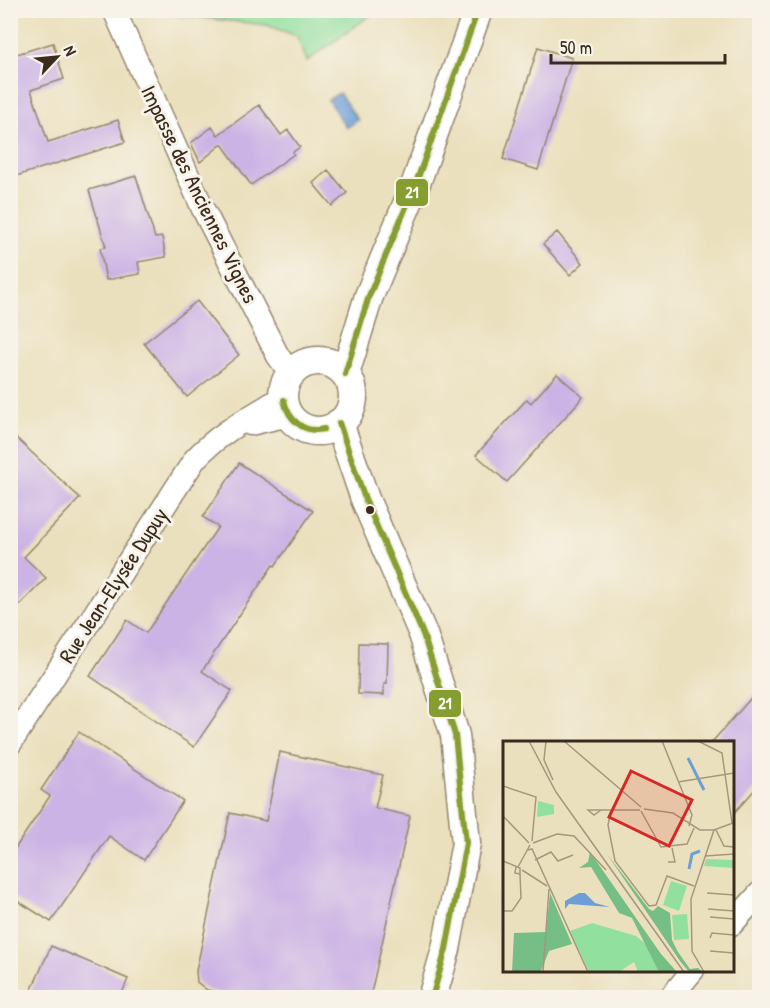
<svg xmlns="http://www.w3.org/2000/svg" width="770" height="1008" viewBox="0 0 770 1008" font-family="'Patrick Hand',sans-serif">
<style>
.green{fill:#92e09e;stroke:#66855e;stroke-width:1.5}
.water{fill:#6d9ed7;stroke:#54647a;stroke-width:1.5}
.building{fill:#ccb3e5}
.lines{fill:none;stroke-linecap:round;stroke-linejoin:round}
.minor-casing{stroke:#93856e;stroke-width:25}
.tertiary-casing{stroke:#93856e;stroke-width:31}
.minor{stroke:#fff;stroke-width:22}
.tertiary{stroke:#fff;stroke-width:28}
.bus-1-casing{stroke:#f7f3e8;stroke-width:10}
.bus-1{stroke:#869e30;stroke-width:6}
.bus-dot{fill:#3b2a1e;stroke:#f7f3e8;stroke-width:2}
.labels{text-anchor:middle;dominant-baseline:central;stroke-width:6;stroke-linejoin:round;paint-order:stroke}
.street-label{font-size:22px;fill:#3b2a1e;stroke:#f7f3e8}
.inset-river{fill:none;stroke:#6d9ed7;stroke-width:3}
.inset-road{fill:none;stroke:#a5977d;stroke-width:1.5}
.view{fill:#d62828;fill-opacity:0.15;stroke:#d62828;stroke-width:3}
.inset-edge{fill:none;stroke:#3b2a1e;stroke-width:3}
.line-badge{stroke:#f7f3e8;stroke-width:2}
.badge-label{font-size:16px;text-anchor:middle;font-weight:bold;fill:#fff}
</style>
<rect width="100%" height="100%" fill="#f7f3e8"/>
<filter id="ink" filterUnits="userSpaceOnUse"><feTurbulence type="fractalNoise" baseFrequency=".0167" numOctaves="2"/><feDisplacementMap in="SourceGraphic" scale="12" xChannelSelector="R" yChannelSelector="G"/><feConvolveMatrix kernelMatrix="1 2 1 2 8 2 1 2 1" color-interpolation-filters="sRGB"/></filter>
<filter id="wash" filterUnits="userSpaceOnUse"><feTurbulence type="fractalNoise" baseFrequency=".008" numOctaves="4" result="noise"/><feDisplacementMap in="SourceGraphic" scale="24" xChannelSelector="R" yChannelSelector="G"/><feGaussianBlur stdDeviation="1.35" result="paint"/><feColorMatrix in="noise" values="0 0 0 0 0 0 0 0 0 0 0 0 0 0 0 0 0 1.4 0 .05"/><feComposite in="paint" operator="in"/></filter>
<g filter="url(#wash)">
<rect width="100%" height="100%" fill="#ebe0bd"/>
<path class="green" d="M141 11H376L307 61 297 36 267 25Z"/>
<path class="water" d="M339 93 358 120 346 128 328 100Z"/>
<g id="blocks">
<path class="building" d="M53 43 64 79 31 90 48 142 118 120 125 142 10 178V56Z
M538 47 572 58 538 170 503 159Z
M259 105 281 135 288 130 300 147 293 152 294 154 251 185 222 144 200 162 191 143 212 127 218 135Z
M328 170 347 193 332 206 313 183Z
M136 176 155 238 162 237 166 257 138 262 140 274 106 280 100 248 106 247 89 190Z
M557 232 583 263 570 275 543 244Z
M197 301 239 355 187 397 144 343Z
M557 374 583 397 507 482 476 455 527 399 531 403Z
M10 432 80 498 24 557 46 578 10 615Z
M239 463 313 511 275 566 273 565 202 671 232 691 194 747 90 676 127 620 146 633 218 527 203 517Z
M359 643 388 644 387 684H384V695L358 694Z
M759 689V785L732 815V742H712Z
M79 732 183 801 144 860 109 836 51 922 10 896V856L50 796 41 790Z
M280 752 383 775 375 808 410 816 370 998H241L207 990 197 982 196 971 230 813 266 821Z
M51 946 128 979 120 998H28Z"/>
</g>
</g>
<g filter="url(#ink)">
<use href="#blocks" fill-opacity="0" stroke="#93856e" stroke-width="1.5"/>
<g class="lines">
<g class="minor-casing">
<path id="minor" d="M114 10 203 209 278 356 291 374
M250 424 289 415
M10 744 195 459C220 432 252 416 283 397
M732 924 760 893
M670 998 693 970"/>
</g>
<g class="tertiary-casing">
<path id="tertiary" d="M283 396a35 35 0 1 1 70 0a35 35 0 1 1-70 0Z
M345 374 369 296 416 183 478 10
M339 423 365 499 423 634 455 735 466 843 446 949 432 998"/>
</g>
<use href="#minor" class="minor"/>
<use href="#tertiary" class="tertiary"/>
<g class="bus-1-casing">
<path id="bus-1" d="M345 374 369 296 416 183 478 10
M284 400C288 419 303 434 324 429
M339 423 365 499 423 634 455 735 466 843 446 949 432 998"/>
</g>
<use href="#bus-1" class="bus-1"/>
</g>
</g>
<circle class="bus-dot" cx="370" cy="510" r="5"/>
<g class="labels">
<g class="street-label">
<text transform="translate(200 194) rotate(64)">Impasse des Anciennes Vignes</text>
<text transform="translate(113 585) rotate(-57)">Rue Jean-Elysée Dupuy</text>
</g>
</g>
<g transform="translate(503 741)">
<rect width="231" height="231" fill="#ebe0bd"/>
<path d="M35 60 51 64V73L34 76ZM203 118 231 119V127L201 125ZM168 140 184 145 176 170 160 164ZM184 173 186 198 171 199 169 174ZM89 182 133 195 144 204 156 231H135L131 221 116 231H86L67 190Z" fill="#92e09e"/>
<path d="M87 111 158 213 174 231H156L129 177 116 172 88 126 76 127 85 121ZM104 113 146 168 150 170 155 165 167 172 169 199 175 211 187 228 195 227 200 231H186L177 220ZM47 152 69 203 46 210 38 230 9 231 11 192 43 191Z" fill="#75be85"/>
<path d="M76 152H82L92 162 107 166 66 163 62 168V160Z" fill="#6d9ed7"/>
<path class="inset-river" d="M185 17 201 49M186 128 189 113 197 110"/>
<path class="inset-road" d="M26 0 53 51 181 231M43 0 41 19 50 39M61 0 138 66M159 0 189 74 186 85M195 0 219 12 229 82M175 41 231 32M0 45 33 56 29 100M141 68 170 72 197 89H211L230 82M98 69 91 74 85 69H137M108 69 105 84 112 120 146 165 153 164 164 135 191 145M138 70 158 106 184 103 191 87M0 75 26 102M213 89 221 105 231 106M30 102 54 93 71 95 103 129M25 109 29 108 85 231M202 115 231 113M32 119 48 111 55 120 70 114M0 120 17 127V133L12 132 13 126M165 121H172L169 107M15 126 27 104M19 129 44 145M204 152 231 154M205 168 231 170M0 170H9L18 157 17 133M207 176 231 178M207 197 209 192 231 194M207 210 231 212M40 231 46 148M201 231 189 210 188 158 211 89"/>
<path class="view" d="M128 30 189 59 166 105 106 76Z"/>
<rect width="231" height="231" class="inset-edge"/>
</g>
<g class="line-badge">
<rect x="395" y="178" width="34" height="29" rx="6" fill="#869e30"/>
<rect x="428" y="689" width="34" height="29" rx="6" fill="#869e30"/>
</g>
<g class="badge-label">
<text x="412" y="198">21</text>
<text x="445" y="709">21</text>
</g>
<rect width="770" height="1008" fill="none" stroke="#f7f3e8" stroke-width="36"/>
<g transform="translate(57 57) rotate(64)" stroke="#f7f3e8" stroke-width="4.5" paint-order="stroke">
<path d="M0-4.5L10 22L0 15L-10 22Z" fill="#3b2a1e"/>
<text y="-9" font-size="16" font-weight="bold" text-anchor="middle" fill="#3b2a1e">N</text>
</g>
<path d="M551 54v9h174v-9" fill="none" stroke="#3b2a1e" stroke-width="3"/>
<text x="560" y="54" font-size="18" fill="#3b2a1e" stroke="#f7f3e8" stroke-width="4.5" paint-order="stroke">50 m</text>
</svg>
